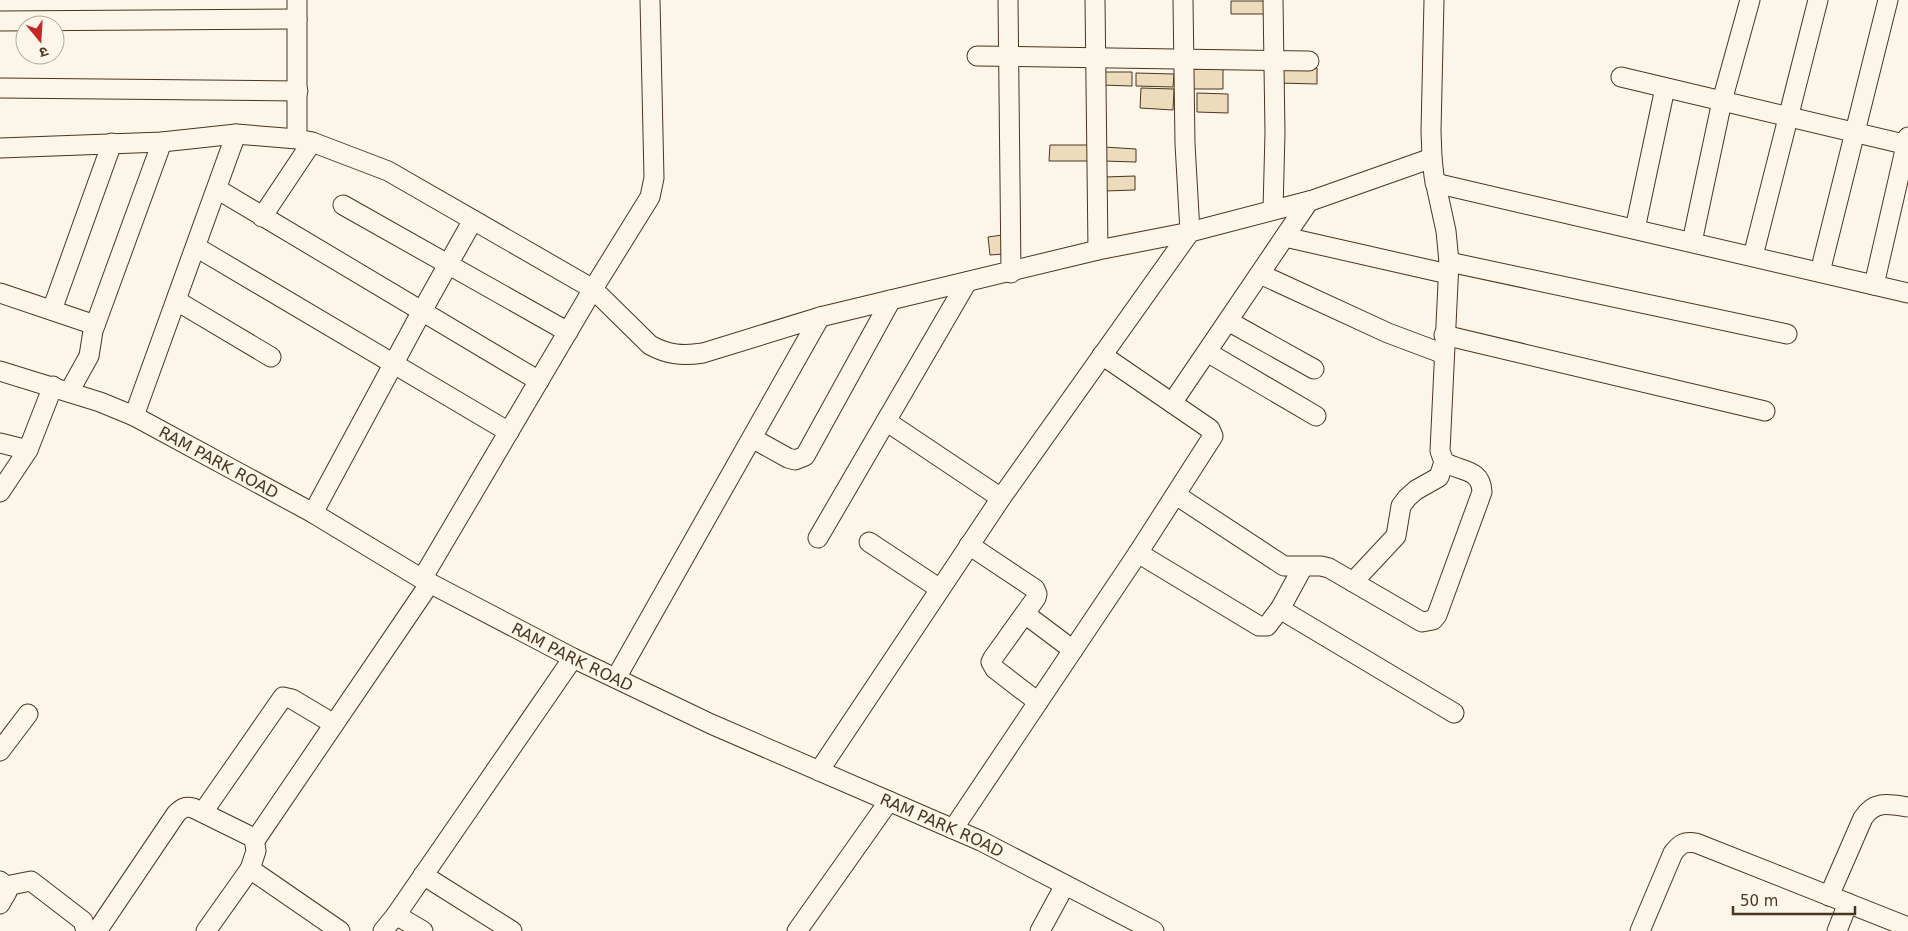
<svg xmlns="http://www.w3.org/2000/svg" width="1908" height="931" viewBox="0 0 1908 931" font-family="'DejaVu Sans','Noto Sans Devanagari',sans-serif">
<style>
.building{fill:#ecdcbc;stroke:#4a3520}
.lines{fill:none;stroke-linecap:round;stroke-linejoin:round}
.minor-casing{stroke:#4a3520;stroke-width:21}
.minor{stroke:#fbf6e9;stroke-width:19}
.labels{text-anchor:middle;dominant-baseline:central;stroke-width:4;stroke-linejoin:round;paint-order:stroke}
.street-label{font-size:16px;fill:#4a3520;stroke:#fbf6e9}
</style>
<rect width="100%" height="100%" fill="#fbf6e9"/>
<path class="building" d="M1231 1H1265V14H1231Z
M1278 68H1317V84L1278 83Z
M1191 69H1223V89H1191Z
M1100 72H1132V86L1100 85Z
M1136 73 1174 74 1173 87 1136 86Z
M1141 88 1174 89 1173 110 1140 108Z
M1197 93 1228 94V113L1197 112Z
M1050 145H1089V161H1049Z
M1104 147 1136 149V162L1103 161Z
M1135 176V190L1105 191V177Z
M1002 235 1004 254 990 255 988 237Z"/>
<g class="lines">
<g class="minor-casing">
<g id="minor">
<path d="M297 0V139"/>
<path d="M1008 0 1011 273"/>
<path d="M1095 0 1098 250"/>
<path d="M1273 0 1275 133 1273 210"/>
<path d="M0 21 297 19"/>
<path d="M977 56 1309 61"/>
<path d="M1621 77 1908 145"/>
<path d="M0 88 298 91"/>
<path d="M0 148 162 142 236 134 297 139 312 142 388 171 593 289 650 345C668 355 683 356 703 353L820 317 1098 250 1190 232 1313 200 1432 158"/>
<path d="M1435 183 1908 293"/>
<path d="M217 189 539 381"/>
<path d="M343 205 568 332"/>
<path d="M262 217 312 142"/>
<path d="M1635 229 1665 88"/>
<path d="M1285 237 1448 274"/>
<path d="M1692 242 1722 101 1750 0"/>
<path d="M196 247 509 432"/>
<path d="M1753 256 1818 0"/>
<path d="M1449 262 1787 334"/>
<path d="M1820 272 1888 0"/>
<path d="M1260 274 1388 333 1444 354"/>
<path d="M1874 285 1908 137"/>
<path d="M0 293 95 325"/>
<path d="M177 301 271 357"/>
<path d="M52 310 112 143"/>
<path d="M1228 321 1314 369"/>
<path d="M1444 335 1765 411"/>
<path d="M1207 352 1316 416"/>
<path id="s1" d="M0 371 100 402 134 416 313 513 422 579 573 658 711 724 981 841 1154 931"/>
<path d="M69 392 89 356 93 331 162 142"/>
<path d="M1172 403 1309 201"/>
<path d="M134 416 236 134"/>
<path d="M886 421 1001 498"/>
<path d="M752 438 788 458 795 460 805 456 891 300"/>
<path d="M0 443 28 450"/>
<path d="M0 492 28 450 53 386"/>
<path d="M1176 495 1284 566H1321L1329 568 1422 622 1433 620 1437 615 1482 492C1481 468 1461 472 1444 462L1440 451 1449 262 1446 231 1434 176 1432 158 1431 131 1434 0"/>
<path d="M313 513 422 311 473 220"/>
<path d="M818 538 967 282"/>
<path d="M869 542 940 589"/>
<path d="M969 545 1035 589 1037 594 1036 598 993 658 991 662 995 669 1038 702"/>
<path d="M1138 553 1259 626H1267L1280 609"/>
<path d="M1303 567 1280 609 1454 713"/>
<path d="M422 579 593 289 650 197 654 178 650 0"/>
<path d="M1353 582 1396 536 1401 506 1407 498 1416 490 1439 477 1444 462"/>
<path d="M1025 614 1073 650"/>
<path d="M616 678 820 317"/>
<path d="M0 751 28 714"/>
<path d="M819 771 1001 498 1190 232 1185 144 1183 0"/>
<path d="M203 812 283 697 292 699 334 724"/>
<path d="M953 829 1138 553 1213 436 1210 429 1102 355"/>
<path d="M250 869 340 931"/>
<path d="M423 875 512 931"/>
<path d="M0 881 6 886 7 892 0 904"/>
<path d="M6 886 31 881 83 921 86 931"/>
<path d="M1829 896 1863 818C1875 800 1889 804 1908 807"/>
<path d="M396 915 423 931"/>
<path d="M97 931 176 814C182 808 185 806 193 808L256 839 430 583"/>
<path d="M206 931 250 869 256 851 254 838"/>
<path d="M383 931 396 915 573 658"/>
<path d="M797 931 889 801"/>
<path d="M1040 931 1065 885"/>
<path d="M1640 931 1673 853C1680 844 1684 841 1696 843L1908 927"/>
<path d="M1837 931 1848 903"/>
</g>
</g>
<use href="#minor" class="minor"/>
</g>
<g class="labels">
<g class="street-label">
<text stroke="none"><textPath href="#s1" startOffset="238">RAM PARK ROAD</textPath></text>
<text stroke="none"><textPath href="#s1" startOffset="642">RAM PARK ROAD</textPath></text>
<text stroke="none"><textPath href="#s1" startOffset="1048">RAM PARK ROAD</textPath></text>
</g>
</g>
<g transform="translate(40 40) rotate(162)"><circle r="24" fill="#fbf6e9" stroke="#b4a999"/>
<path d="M0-4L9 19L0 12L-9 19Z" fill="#c62828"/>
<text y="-8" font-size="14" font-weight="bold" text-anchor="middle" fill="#4a3520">उ</text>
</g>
<path d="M1733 906v8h122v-8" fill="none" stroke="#4a3520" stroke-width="2.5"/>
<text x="1740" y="906" font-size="15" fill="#4a3520" stroke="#fbf6e9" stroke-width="4" paint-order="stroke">50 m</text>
</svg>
